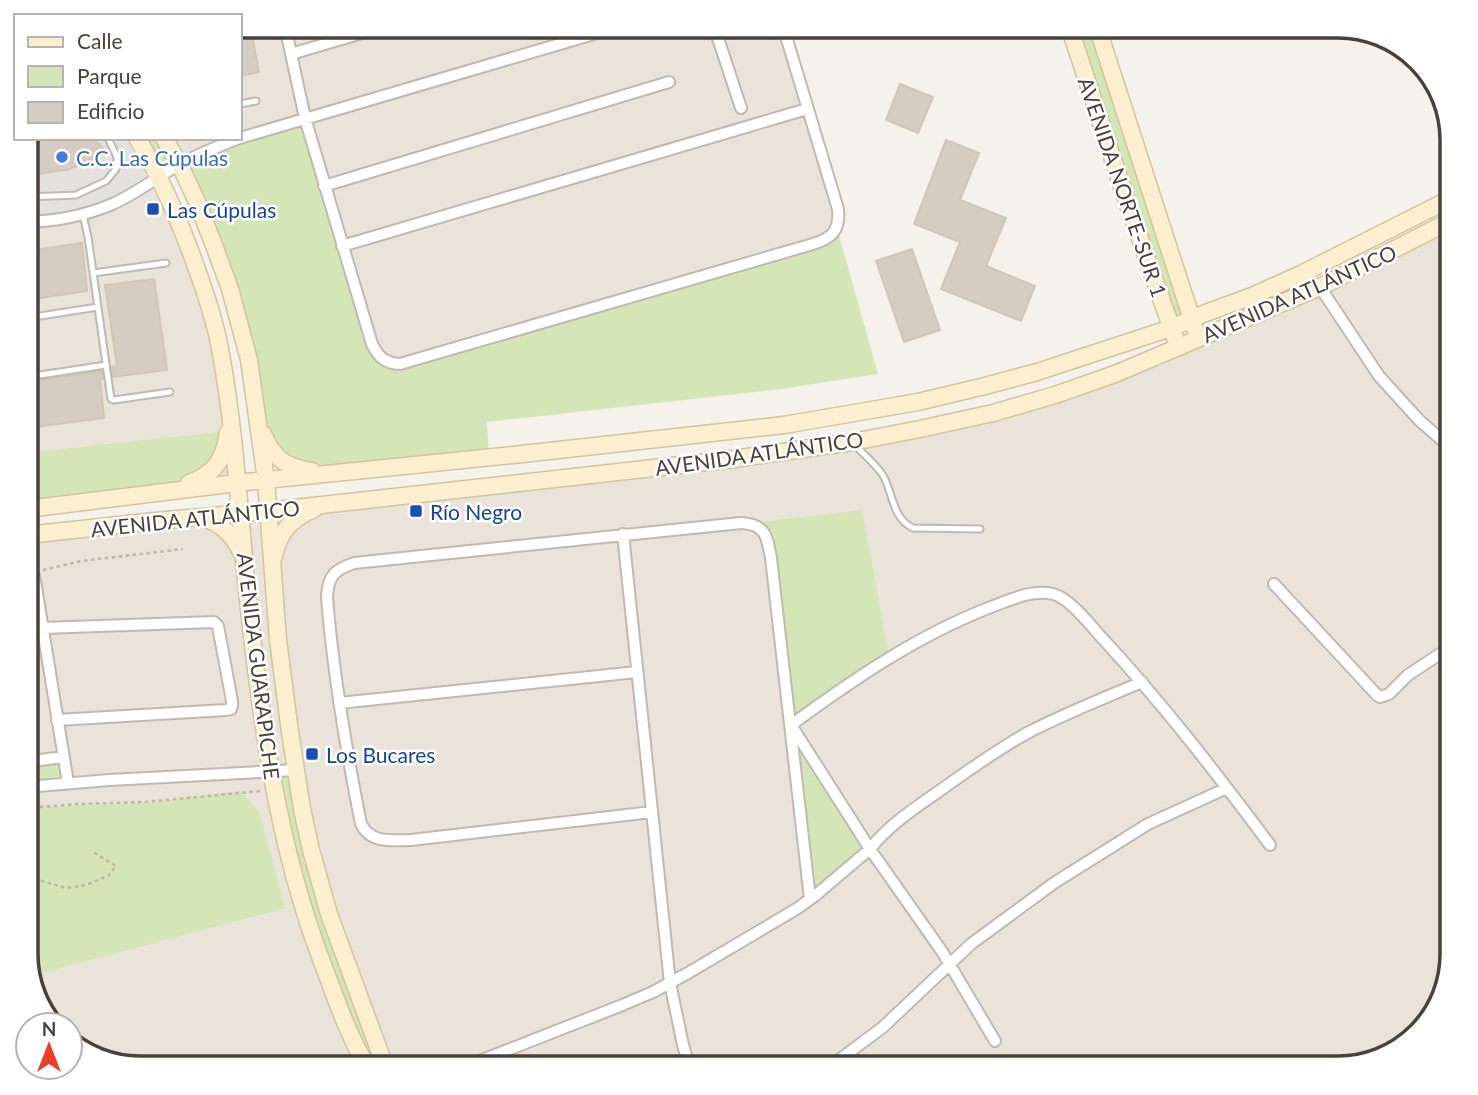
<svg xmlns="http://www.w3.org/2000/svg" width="1478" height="1095" viewBox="0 0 1478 1095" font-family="Lato,sans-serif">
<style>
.residential{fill:#e9e3da}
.green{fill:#d4e6b8}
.parking{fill:#e4e2e0}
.building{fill:#d6cdc2;stroke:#d1c5b5;stroke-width:2}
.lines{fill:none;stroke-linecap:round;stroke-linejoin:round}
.lane-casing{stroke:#c0b9af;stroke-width:9}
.street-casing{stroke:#c0b9af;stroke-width:14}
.secondary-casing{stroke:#d2c29e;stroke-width:19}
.path{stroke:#c1b4a1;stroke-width:2.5;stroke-dasharray:3.5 3.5;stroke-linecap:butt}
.lane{stroke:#fff;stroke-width:5}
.street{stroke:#fff;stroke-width:10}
.secondary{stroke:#fcefcf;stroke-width:16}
.shop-dot{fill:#3f7fe0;stroke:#fff;stroke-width:2.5}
.transit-dot{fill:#1a4fb4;stroke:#fff;stroke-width:2.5}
.labels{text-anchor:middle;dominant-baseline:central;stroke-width:5;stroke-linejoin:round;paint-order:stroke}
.shop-label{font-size:21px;fill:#366cbe;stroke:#fff;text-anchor:start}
.street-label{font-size:21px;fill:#49423a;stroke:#fff}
.transit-label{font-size:21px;fill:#164399;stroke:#fff;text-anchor:start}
.rim{fill:none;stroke:#49423a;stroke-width:3.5}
</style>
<rect width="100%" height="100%" fill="#f5f2ec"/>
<path class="residential" d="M240 26H783L838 209 831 236 390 363 240 138Z
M27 138H137L209 306 237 483 27 509Z
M164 138H239L180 165Z
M1452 220V955L1428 1024 1388 1057 1338 1069H140L71 1045 70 1025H54L38 1005 26 962 27 536 852 442 1115 374Z"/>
<path class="green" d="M1069 26H1097L1193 319 1171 328Z
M305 118 366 328 390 363 813 244 837 228 878 374 781 389 487 422 489 457 310 471 267 443 249 360 180 165 160 177 137 138H164L180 164Z
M228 431 226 443 191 483 27 509V453Z
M862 510 889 658 791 725 870 849 810 899 768 541 752 523Z
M63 757 68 783 26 787V762Z
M296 770 302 809 386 1069H369L329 981 272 772Z
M240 791 259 811 285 908 30 976 26 962V809L79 805 145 803Z"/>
<path class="parking" d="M93 138H137L160 177 112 204 27 222V175L70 169 107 153Z"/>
<path class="building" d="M240 26H250L259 72 240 76Z
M900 84 933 97 918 133 886 120Z
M27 138H93L107 152 70 169 27 176Z
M946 140 979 153 960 200 1006 218 986 266 1035 286 1021 321 941 289 960 242 914 224Z
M82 243 87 291 27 300V251Z
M912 249 940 330 904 342 876 261Z
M154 279 167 370 113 377 112 367 117 366 105 285Z
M102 371 103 379H100L104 418 27 428V382Z"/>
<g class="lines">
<g class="lane-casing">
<path id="lane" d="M240 104 256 101
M27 197 76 195 106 181 116 169 117 157 108 138
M83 215 88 237 111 399 114 400 170 392
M93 273 166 263
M27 318 98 307
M27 377 106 365
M854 444C864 455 877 465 884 477 893 495 893 519 913 528L980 529"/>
</g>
<g class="street-casing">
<path id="street" d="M285 26 305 118 372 344C379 358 385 363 400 364L813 244C832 238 840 231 838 209L783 26
M714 26 741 108
M291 54 386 26
M240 138 621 26
M324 186 669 82
M27 222C55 221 84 216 110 205 135 195 156 177 180 164 199 154 219 146 239 138
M342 246 807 109
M1320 287 1379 376 1419 420 1452 449
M623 534 670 983 683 1045 690 1069
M26 574 34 576 35 581 68 783
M1274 584 1377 695 1380 697 1389 694 1408 675 1452 646
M42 628 214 622 218 626 232 701V706L231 709 226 710 57 720
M339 703 637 672
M26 762 63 757
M26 787 109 780 296 770
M652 812 411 840C391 840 371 844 361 824 346 749 333 674 327 597 328 576 334 570 354 563L741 523C766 524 767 537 771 558L810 899
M995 1041 943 953 870 849 791 725C854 679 918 635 991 607 1010 600 1032 589 1053 594 1070 598 1091 626 1103 639 1163 704 1217 774 1270 845
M459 1069 620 1006 653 992 688 973 798 908 817 894 870 849C887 827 912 810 935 794 966 772 996 750 1029 732 1066 713 1104 698 1142 682
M825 1069 843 1057 883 1027 971 944 1054 883 1148 824 1227 788"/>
</g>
<g class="secondary-casing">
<path id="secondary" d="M1069 26 1125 196 1175 338
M1097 26 1195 329
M137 138C164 182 183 229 200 278 208 301 216 325 220 349 235 428 239 510 247 590 260 716 277 844 322 962 336 998 348 1037 369 1069
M164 138 180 165 197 202 215 248 230 289 249 360 266 480 278 640 290 732 302 809 311 850 329 914 386 1069
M263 434C274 459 285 467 312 471
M189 483C215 474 224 460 228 432
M27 509 237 483 522 454 784 425 918 402 985 386 1037 372 1171 328 1203 314 1252 296 1301 274 1452 198
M202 517C221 524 232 533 241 552
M27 535 155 521 268 511 734 459 852 442 920 429 993 413 1055 395 1115 374 1320 287 1452 220
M274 556C279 532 292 518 314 509"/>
</g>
<path class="path" d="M43 570 81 561 183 549
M26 808 79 804 145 802 261 791
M26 867 35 879 66 888 86 885 108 876 116 866 93 852"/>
<use href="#lane" class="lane"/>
<use href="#street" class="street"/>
<use href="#secondary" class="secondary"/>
</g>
<circle class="shop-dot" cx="62" cy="157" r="7"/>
<g class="transit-dot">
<rect x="146" y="202" width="14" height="14" rx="3.5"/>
<rect x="409" y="504" width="14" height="14" rx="3.5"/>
<rect x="305" y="747" width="14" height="14" rx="3.5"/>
</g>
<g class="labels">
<g class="shop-label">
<text x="76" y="157">C.C. Las Cúpulas</text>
</g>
<g class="street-label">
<text transform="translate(1123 187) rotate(71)">AVENIDA NORTE-SUR 1</text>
<text transform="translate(1299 293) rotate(-24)">AVENIDA ATLÁNTICO</text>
<text transform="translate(759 453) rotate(-8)">AVENIDA ATLÁNTICO</text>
<text transform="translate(195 518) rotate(-6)">AVENIDA ATLÁNTICO</text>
<text transform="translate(259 666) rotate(83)">AVENIDA GUARAPICHE</text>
</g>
<g class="transit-label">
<text x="167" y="209">Las Cúpulas</text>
<text x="430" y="511">Río Negro</text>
<text x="326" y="754">Los Bucares</text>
</g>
</g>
<path d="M0 0H1478V1095H0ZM140 38H1338A102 102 0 0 1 1440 140V954A102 102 0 0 1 1338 1056H140A102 102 0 0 1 38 954V140A102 102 0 0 1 140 38Z" fill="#fff" fill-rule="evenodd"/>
<path class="rim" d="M140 38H1338A102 102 0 0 1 1440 140V954A102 102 0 0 1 1338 1056H140A102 102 0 0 1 38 954V140A102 102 0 0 1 140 38Z"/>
<rect x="14" y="14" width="228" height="126" fill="#ffffff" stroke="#b6b3b0" stroke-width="2"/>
<rect x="28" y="37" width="35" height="10" fill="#fcefcf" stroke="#b6b3b0" stroke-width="2"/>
<text x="77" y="49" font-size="21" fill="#49423a">Calle</text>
<rect x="28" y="66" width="35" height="21" fill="#d4e6b8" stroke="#b6b3b0" stroke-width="2"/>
<text x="77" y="84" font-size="21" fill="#49423a">Parque</text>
<rect x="28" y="102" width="35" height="21" fill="#d6cdc2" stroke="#b6b3b0" stroke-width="2"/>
<text x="77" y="119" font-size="21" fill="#49423a">Edificio</text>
<g transform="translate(49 1046)"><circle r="33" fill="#ffffff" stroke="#b6b3b0" stroke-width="2"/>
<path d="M0-5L12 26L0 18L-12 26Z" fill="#ee3d2a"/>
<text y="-10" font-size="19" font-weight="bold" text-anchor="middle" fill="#49423a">N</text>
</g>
</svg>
